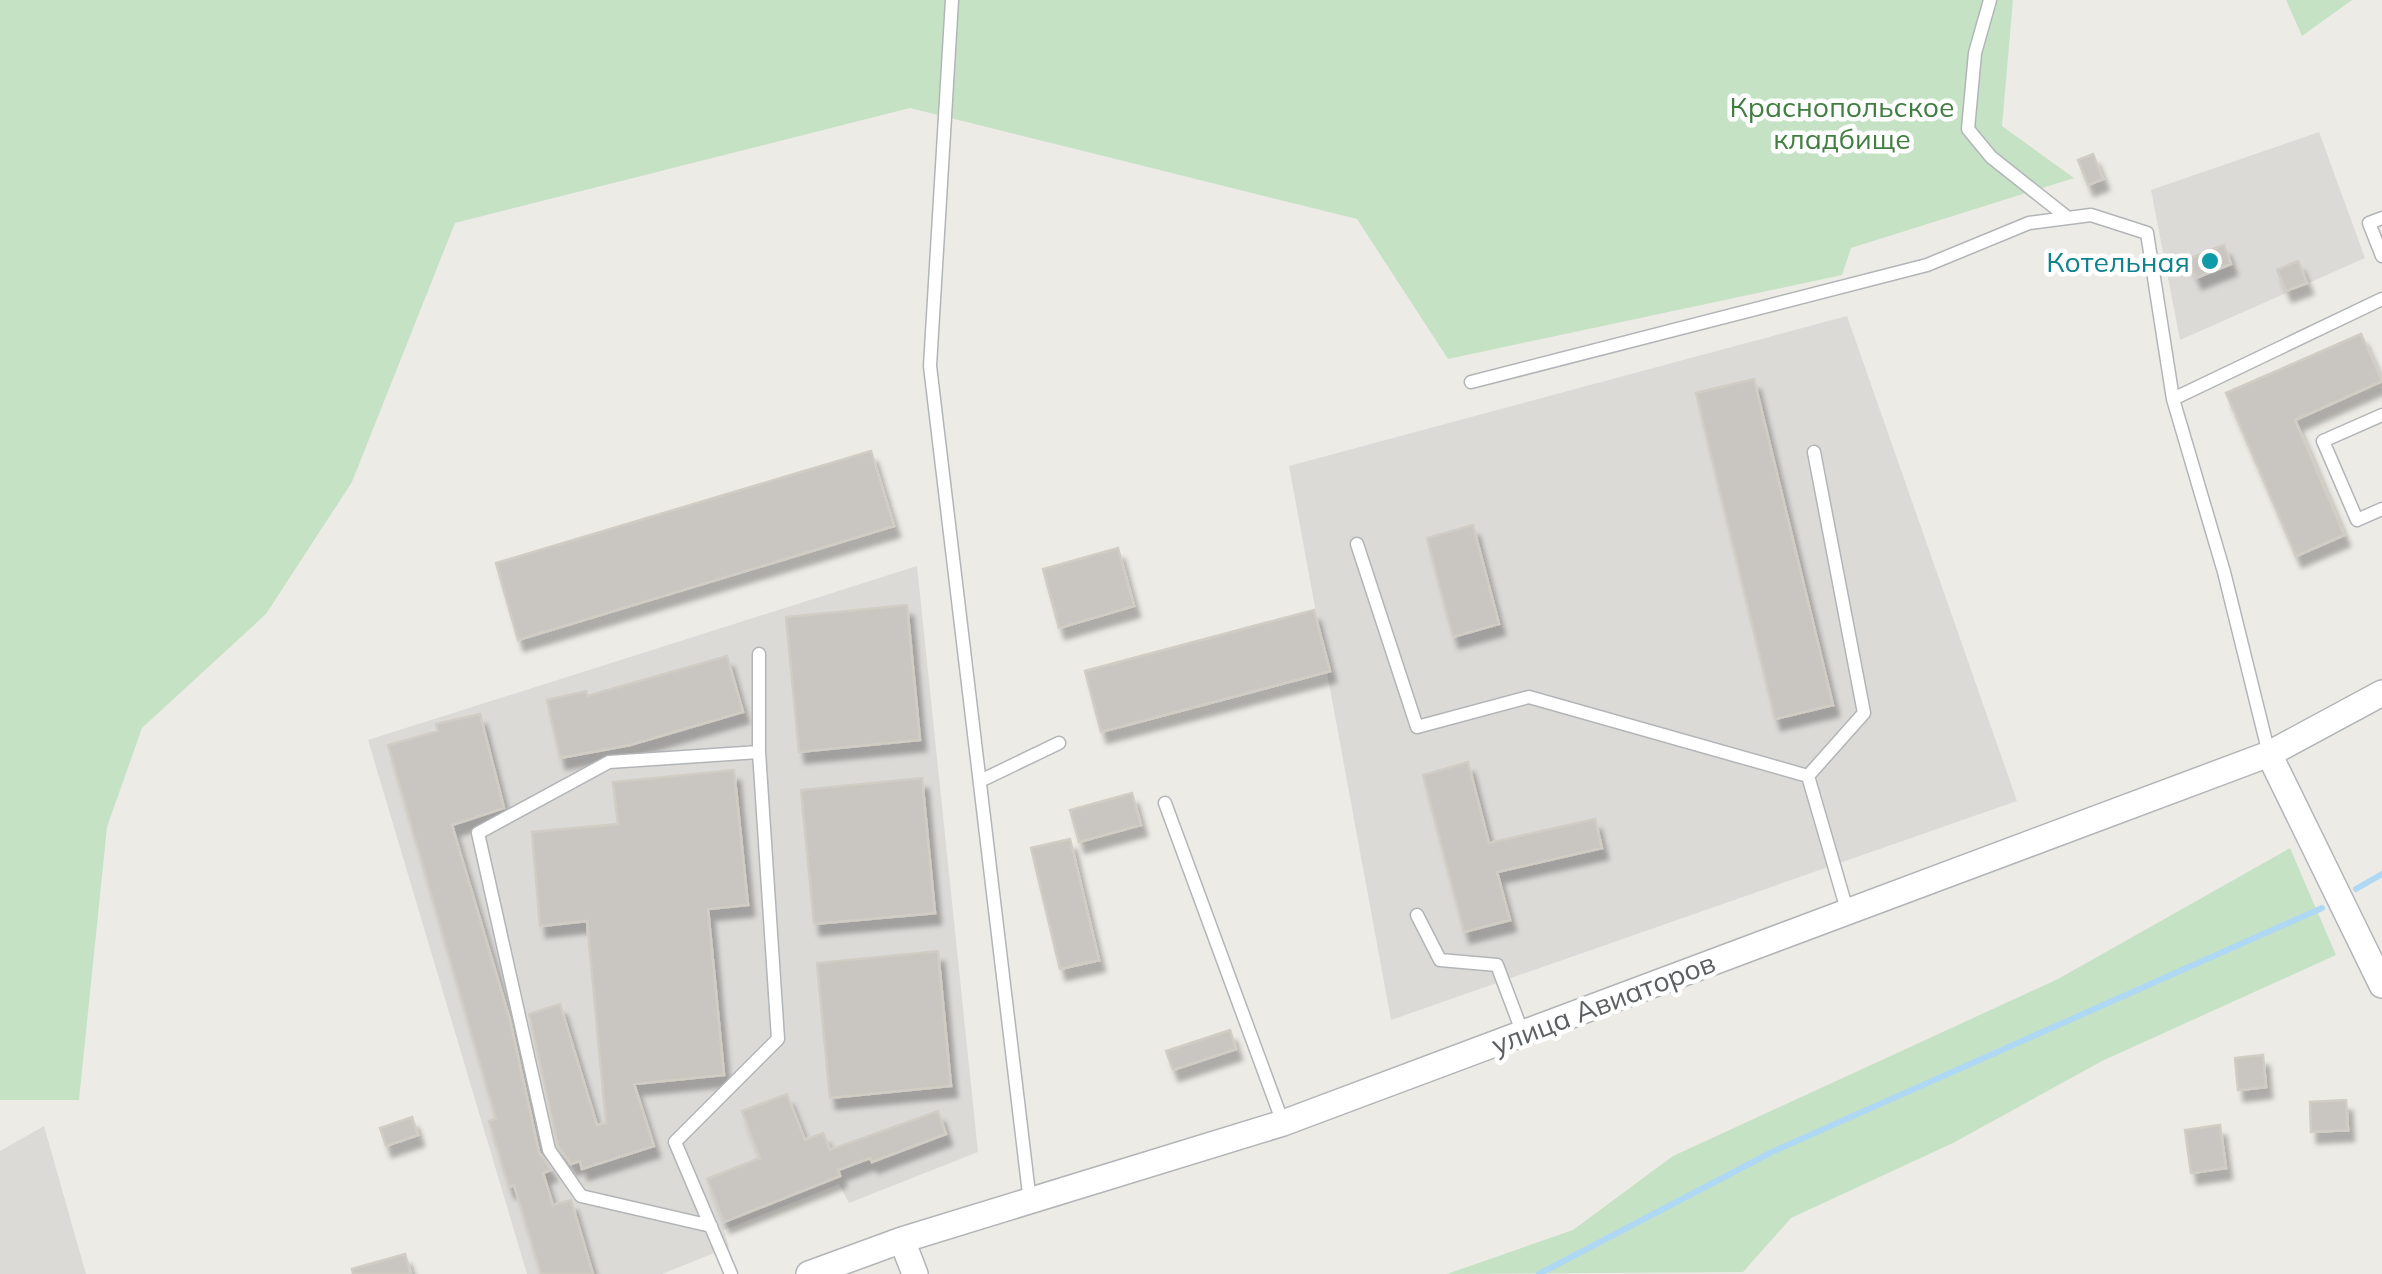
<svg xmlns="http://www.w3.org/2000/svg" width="2382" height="1274" viewBox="0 0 2382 1274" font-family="Mulish,sans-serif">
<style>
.industrial{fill:#dcdad7}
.green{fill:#c6e2c5}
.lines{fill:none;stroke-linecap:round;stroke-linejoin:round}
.stream{stroke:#aed8f4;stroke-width:6}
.building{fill:#c9c6c2;stroke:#d1cdc4;stroke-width:2.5;filter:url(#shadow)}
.lane-casing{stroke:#b2b5b8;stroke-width:15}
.street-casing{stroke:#b2b5b8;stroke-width:28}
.lane{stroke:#fff;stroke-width:12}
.street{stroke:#fff;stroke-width:25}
.culture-dot{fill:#0f9aa8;stroke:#fff;stroke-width:4}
.labels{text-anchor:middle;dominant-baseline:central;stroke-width:9;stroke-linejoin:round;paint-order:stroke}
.park-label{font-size:28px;fill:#407f41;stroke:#fff}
.culture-label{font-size:28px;fill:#0d838f;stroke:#fff;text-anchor:end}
.street-label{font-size:28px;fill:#5d6063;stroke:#fff}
</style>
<defs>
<filter id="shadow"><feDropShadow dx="6" dy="11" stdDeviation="2.5" flood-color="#0004"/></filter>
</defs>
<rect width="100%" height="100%" fill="#edebe5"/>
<path class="industrial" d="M2319 132 2365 258 2180 340 2151 190Z
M1847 316 2017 801 1391 1020 1289 466Z
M917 566 978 1152 849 1203 839 1184 724 1230 729 1247 662 1274H527L368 740Z
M44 1126 86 1274H0V1151Z"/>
<path class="green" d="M0 0H2013L2002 126 2074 178 1851 248 1842 275 1448 359 1357 219 910 108 455 223 352 482 266 614 142 728 107 827 79 1100H0Z
M2286 0H2352L2302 36Z
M2290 848 2336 955 2102 1061 1953 1143 1791 1218 1743 1272 1447 1274 1573 1230 1673 1156 2058 979Z"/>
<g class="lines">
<path class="stream" d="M2356 889 2382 874
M1539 1274 1772 1152 2322 908"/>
</g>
<path class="building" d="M2093 154 2103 179 2088 185 2078 160Z
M2224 245 2231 264 2196 278 2188 259Z
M2298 261 2307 283 2286 291 2277 270Z
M2361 334 2382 381 2295 420 2344 535 2296 556 2226 393Z
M1754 379 1833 705 1775 719 1696 393Z
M871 451 894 526 518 640 496 563Z
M1473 525 1499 624 1453 637 1427 538Z
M1118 548 1134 606 1059 628 1043 569Z
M907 605 920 740 799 752 786 617Z
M1314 610 1330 671 1101 732 1085 671Z
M727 656 743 712 630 745 560 758 547 700 586 691 587 696Z
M480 714 504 808 452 825 510 1020 539 1152 551 1170 543 1173 553 1205 571 1200 593 1274H541L514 1185 509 1187 489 1121 496 1119 388 745 438 731 436 724Z
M1468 762 1489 843 1595 819 1602 848 1497 872 1510 920 1464 932 1423 775Z
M734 770 748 905 708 909 724 1075 634 1084 654 1146 582 1169 580 1161 571 1164 558 1146 529 1014 560 1004 597 1125 606 1123 587 921 540 926 532 832 618 824 613 782Z
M922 778 935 913 814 924 801 790Z
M1132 793 1141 825 1079 842 1070 810Z
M1070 839 1099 960 1060 969 1031 848Z
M938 951 951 1086 830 1098 817 963Z
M1230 1030 1236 1049 1173 1070 1166 1051Z
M2263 1055 2266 1087 2238 1090 2235 1058Z
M787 1094 805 1140 823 1133 830 1150 938 1111 946 1134 872 1162 870 1158 838 1170 840 1176 724 1222 707 1179 760 1158 742 1111Z
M2346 1100 2348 1130 2311 1132 2310 1102Z
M412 1117 418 1135 386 1146 380 1128Z
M2220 1125 2226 1168 2191 1173 2185 1130Z
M405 1254 411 1274H353L352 1269Z"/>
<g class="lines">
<g class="lane-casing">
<path id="lane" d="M952 0 930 366 1030 1202
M1990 0 1975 53 1968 129 1991 157 2068 218
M2382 218 2369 223 2382 256
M1471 382 1927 265 2029 223 2091 215 2147 233 2173 399 2224 572 2269 754
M2173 399 2382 299
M2382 415 2323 441 2357 520 2382 509
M1357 544 1417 727 1529 697 1808 776 1847 910
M1808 776 1864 713 1814 452
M980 781 1059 743
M1165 803 1283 1123
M1417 915 1440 960 1497 965 1523 1034
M711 1226 581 1196 549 1150 478 833 609 762 759 752
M731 1274 675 1142 778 1039 759 752V654"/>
</g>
<g class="street-casing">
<path id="street" d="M2269 754 2382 985
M902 1240 915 1274
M809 1274 902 1240 1283 1123 2269 754 2382 693"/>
</g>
<use href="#lane" class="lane"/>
<use href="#street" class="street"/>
</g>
<circle class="culture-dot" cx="2210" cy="261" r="10"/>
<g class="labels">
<g class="park-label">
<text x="1842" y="106">Краснопольское<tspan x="1842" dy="32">кладбище</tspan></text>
</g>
<g class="culture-label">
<text x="2190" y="261">Котельная</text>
</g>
<g class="street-label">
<text transform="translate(1603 1003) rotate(-21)">улица Авиаторов</text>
</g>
</g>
</svg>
